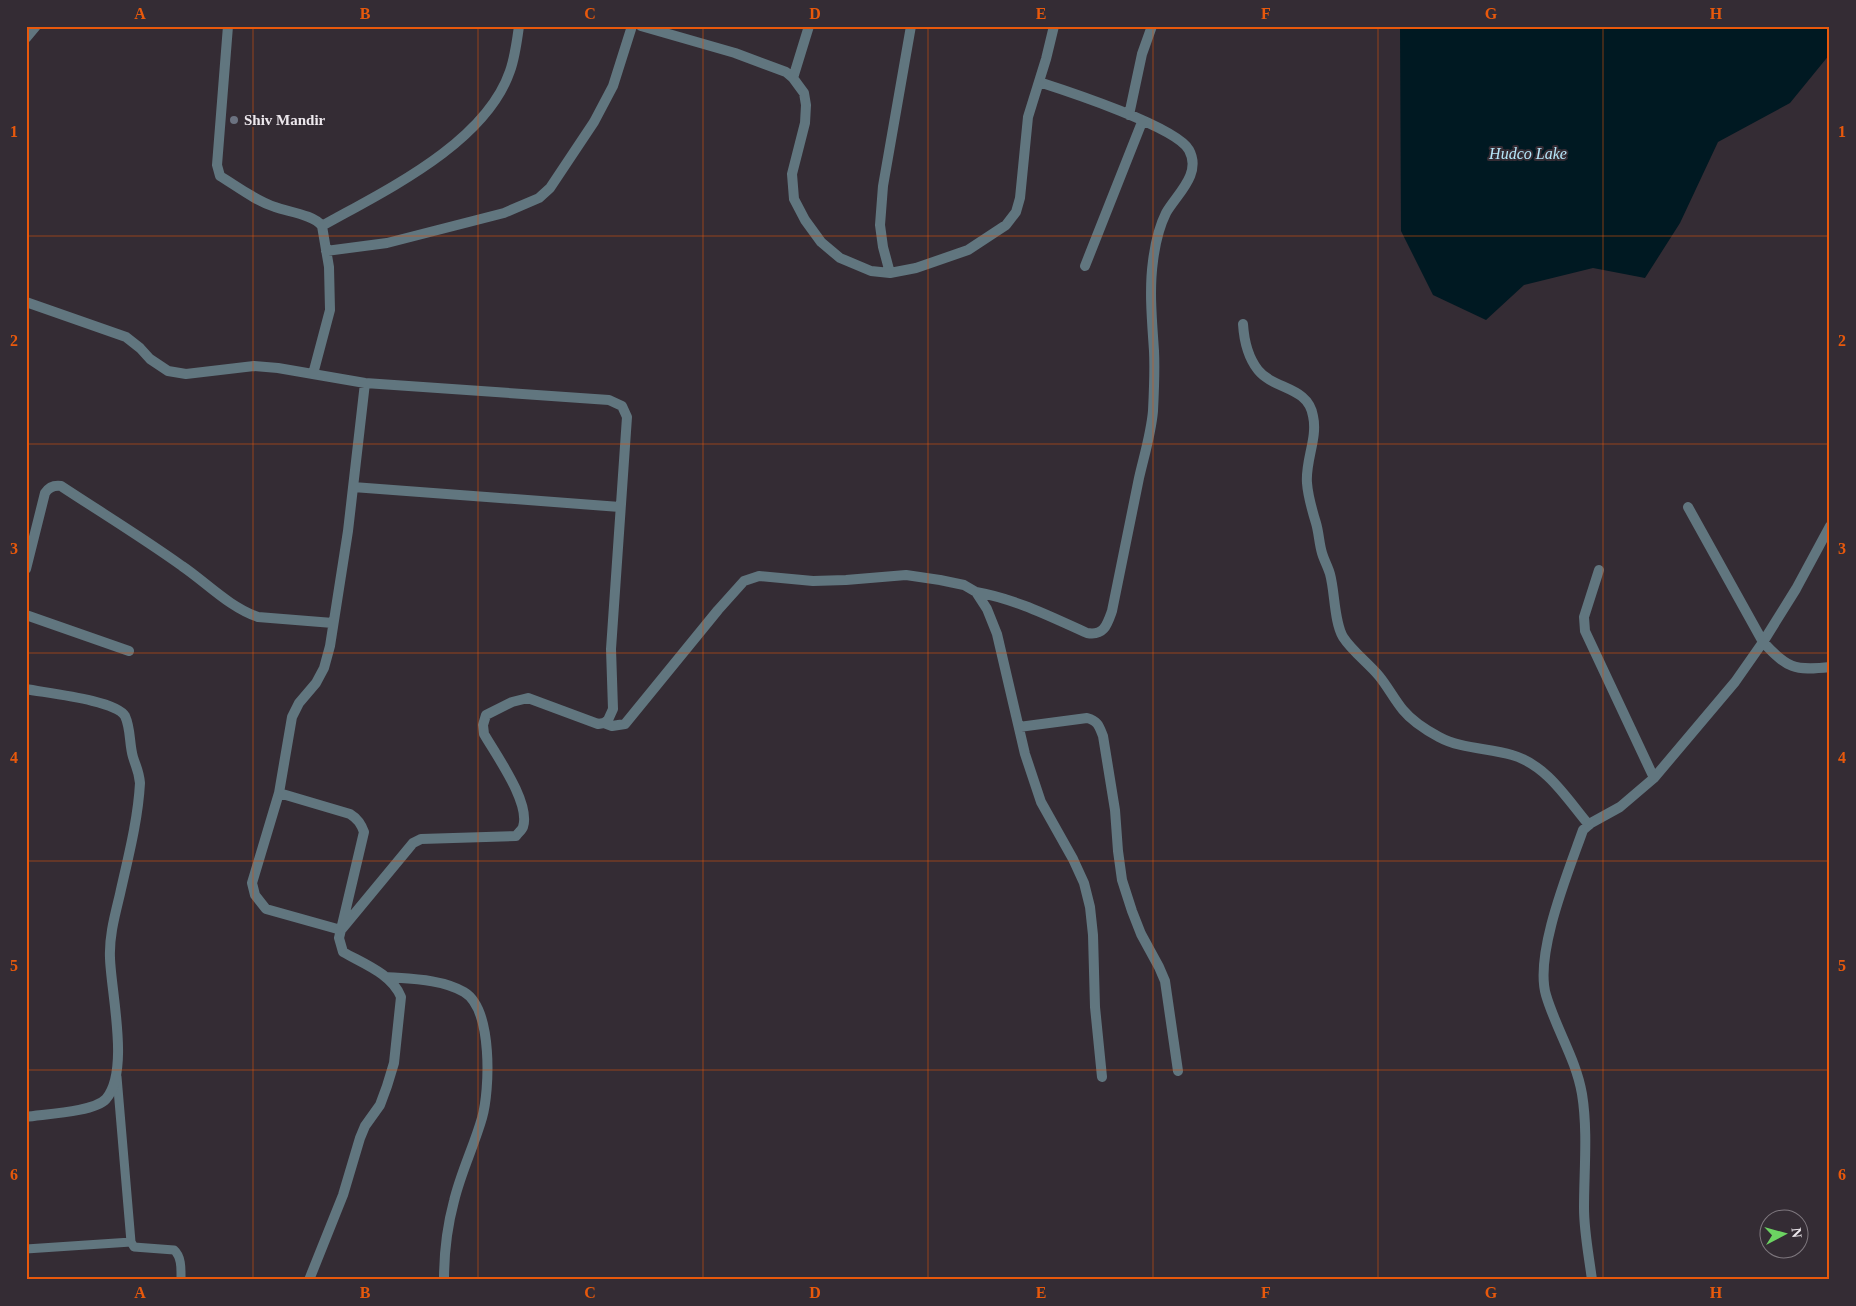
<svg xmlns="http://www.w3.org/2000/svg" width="1856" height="1306" viewBox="0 0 1856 1306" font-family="Georgia,serif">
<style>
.water{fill:#001922}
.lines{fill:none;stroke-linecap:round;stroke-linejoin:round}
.lane{stroke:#61767f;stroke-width:9}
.street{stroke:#61767f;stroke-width:10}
.grid{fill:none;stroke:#e8590c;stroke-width:1;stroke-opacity:0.55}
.worship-dot{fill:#6b7280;stroke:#342c34;stroke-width:2}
.labels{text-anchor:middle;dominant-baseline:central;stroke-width:4;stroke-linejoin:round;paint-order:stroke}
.poi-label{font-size:15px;font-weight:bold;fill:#ede8ed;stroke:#342c34;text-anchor:start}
.water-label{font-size:16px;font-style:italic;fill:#b6e6f9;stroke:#342c34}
.neatline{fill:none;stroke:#e8590c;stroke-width:2}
.grid-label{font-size:16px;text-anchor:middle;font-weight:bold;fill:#e8590c}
</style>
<rect width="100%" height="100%" fill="#342c34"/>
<path class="water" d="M1400 26H1830V54L1790 103 1718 142 1680 223 1645 278 1593 268 1524 285 1486 320 1433 295 1401 231Z"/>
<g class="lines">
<path class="lane" d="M117 1077 131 1242 134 1247 174 1250C182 1257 181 1270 181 1280
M26 1249 131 1242"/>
<path class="street" d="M228 26 217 165 220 176C238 187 256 201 275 207 289 212 314 215 322 226L329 267 330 310 313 374
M641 26 735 53 786 72 793 78 804 93 806 105 805 123 792 174 794 199 805 220 821 242 840 258 871 271 890 273 916 268 968 250 1006 225 1016 212 1020 198 1028 117 1046 59 1054 26
M26 38 36 26
M793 78 809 26
M1129 115 1142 54 1152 26
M322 226C384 191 485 144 510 71 515 57 517 41 519 26
M326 251 387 243 504 213 539 198 550 188 594 122 613 86 632 26
M1085 266 1142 122
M890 273 883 247 880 225 883 186 911 26
M26 302 126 337 140 348 150 359 168 371 186 374 254 366 278 368 365 383 609 400 622 406 627 417 611 649 613 709 608 720 604 723 598 724 528 698 512 702 486 715 483 725 484 734C496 755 531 803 523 827 522 830 518 833 516 836L421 839 413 843 341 930 266 909 255 895 252 883 279 793 292 717 299 703 316 683 324 668 330 646 348 531 365 383
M1243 324C1244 340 1247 356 1258 370 1274 390 1308 386 1313 416 1318 438 1305 461 1307 483 1308 497 1312 510 1316 523 1319 533 1319 543 1322 553 1324 560 1328 567 1330 574 1335 592 1334 622 1343 637 1352 651 1368 663 1379 676 1388 687 1394 699 1403 710 1412 721 1426 730 1439 737 1461 749 1489 748 1512 755 1547 765 1567 799 1589 825
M353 487 620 507
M1688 507 1763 642C1787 668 1794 671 1830 667
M26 569 45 493C49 487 54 485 61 486 102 513 143 538 182 566 207 583 229 607 258 617L333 623
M1599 570 1584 617 1585 631 1654 778
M976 592C1016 599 1051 617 1087 633 1104 636 1107 625 1112 611 1121 567 1130 523 1139 478 1144 456 1151 434 1153 411 1154 391 1155 371 1154 351 1152 321 1149 290 1153 261 1155 245 1159 227 1166 213 1177 194 1202 174 1189 150 1177 127 1067 91 1039 82
M26 615 129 651
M26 689C46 693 116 700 125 716 131 729 129 743 133 757 136 767 139 771 140 783 138 820 128 858 120 894 115 915 109 936 110 958 111 993 130 1071 106 1099 94 1112 45 1114 26 1117
M604 723 612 726 625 724 718 610 744 581 759 576 813 581 846 580 906 575 940 580 964 585 976 592 987 609 997 634 1025 754 1041 802 1073 859 1084 883 1090 907 1093 935 1095 1007 1102 1077
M1019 727 1087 718C1098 721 1099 726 1103 736L1115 810 1118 851 1122 880 1132 911 1141 934 1159 967 1165 981 1178 1071
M279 793 350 814C358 819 361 824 364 832L339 938 343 952C364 964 392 974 401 997L394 1063 387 1086 380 1105 365 1126 360 1138 343 1195 309 1280
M386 977C411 979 442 979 464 992 493 1009 490 1090 482 1118 474 1146 461 1172 454 1201 447 1227 444 1253 444 1280
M1592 1280C1589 1256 1584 1232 1584 1208 1584 1171 1588 1131 1582 1094 1576 1059 1556 1029 1546 995 1534 954 1569 870 1583 830L1591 823 1620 807 1654 778 1735 682 1763 642 1796 589 1830 526"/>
</g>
<path class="grid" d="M253 26V1280M478 26V1280M703 26V1280M928 26V1280M1153 26V1280M1378 26V1280M1603 26V1280M26 236H1830M26 444H1830M26 653H1830M26 861H1830M26 1070H1830"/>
<circle class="worship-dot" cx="234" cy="120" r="5"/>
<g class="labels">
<g class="poi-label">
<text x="244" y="120">Shiv Mandir</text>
</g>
<g class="water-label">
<text x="1528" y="153">Hudco Lake</text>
</g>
</g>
<rect width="1856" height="1306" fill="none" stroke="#342c34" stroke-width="55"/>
<g transform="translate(1784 1234) rotate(84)"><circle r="24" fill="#342c34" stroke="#7e777e"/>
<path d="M0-4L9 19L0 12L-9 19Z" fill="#6cd362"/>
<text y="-8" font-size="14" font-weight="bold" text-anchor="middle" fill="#ede8ed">N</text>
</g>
<rect x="28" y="28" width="1800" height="1250" class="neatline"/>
<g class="grid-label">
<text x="140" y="19">A</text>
<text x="365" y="19">B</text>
<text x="590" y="19">C</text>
<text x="815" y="19">D</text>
<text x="1041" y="19">E</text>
<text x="1266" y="19">F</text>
<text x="1491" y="19">G</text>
<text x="1716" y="19">H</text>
<text x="14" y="137">1</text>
<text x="1842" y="137">1</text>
<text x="14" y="346">2</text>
<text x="1842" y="346">2</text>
<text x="14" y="554">3</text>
<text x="1842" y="554">3</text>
<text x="14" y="763">4</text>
<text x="1842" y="763">4</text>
<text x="14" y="971">5</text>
<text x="1842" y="971">5</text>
<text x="14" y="1180">6</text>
<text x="1842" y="1180">6</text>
<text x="140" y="1298">A</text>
<text x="365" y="1298">B</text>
<text x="590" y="1298">C</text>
<text x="815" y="1298">D</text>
<text x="1041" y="1298">E</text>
<text x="1266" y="1298">F</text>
<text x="1491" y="1298">G</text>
<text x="1716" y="1298">H</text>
</g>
</svg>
